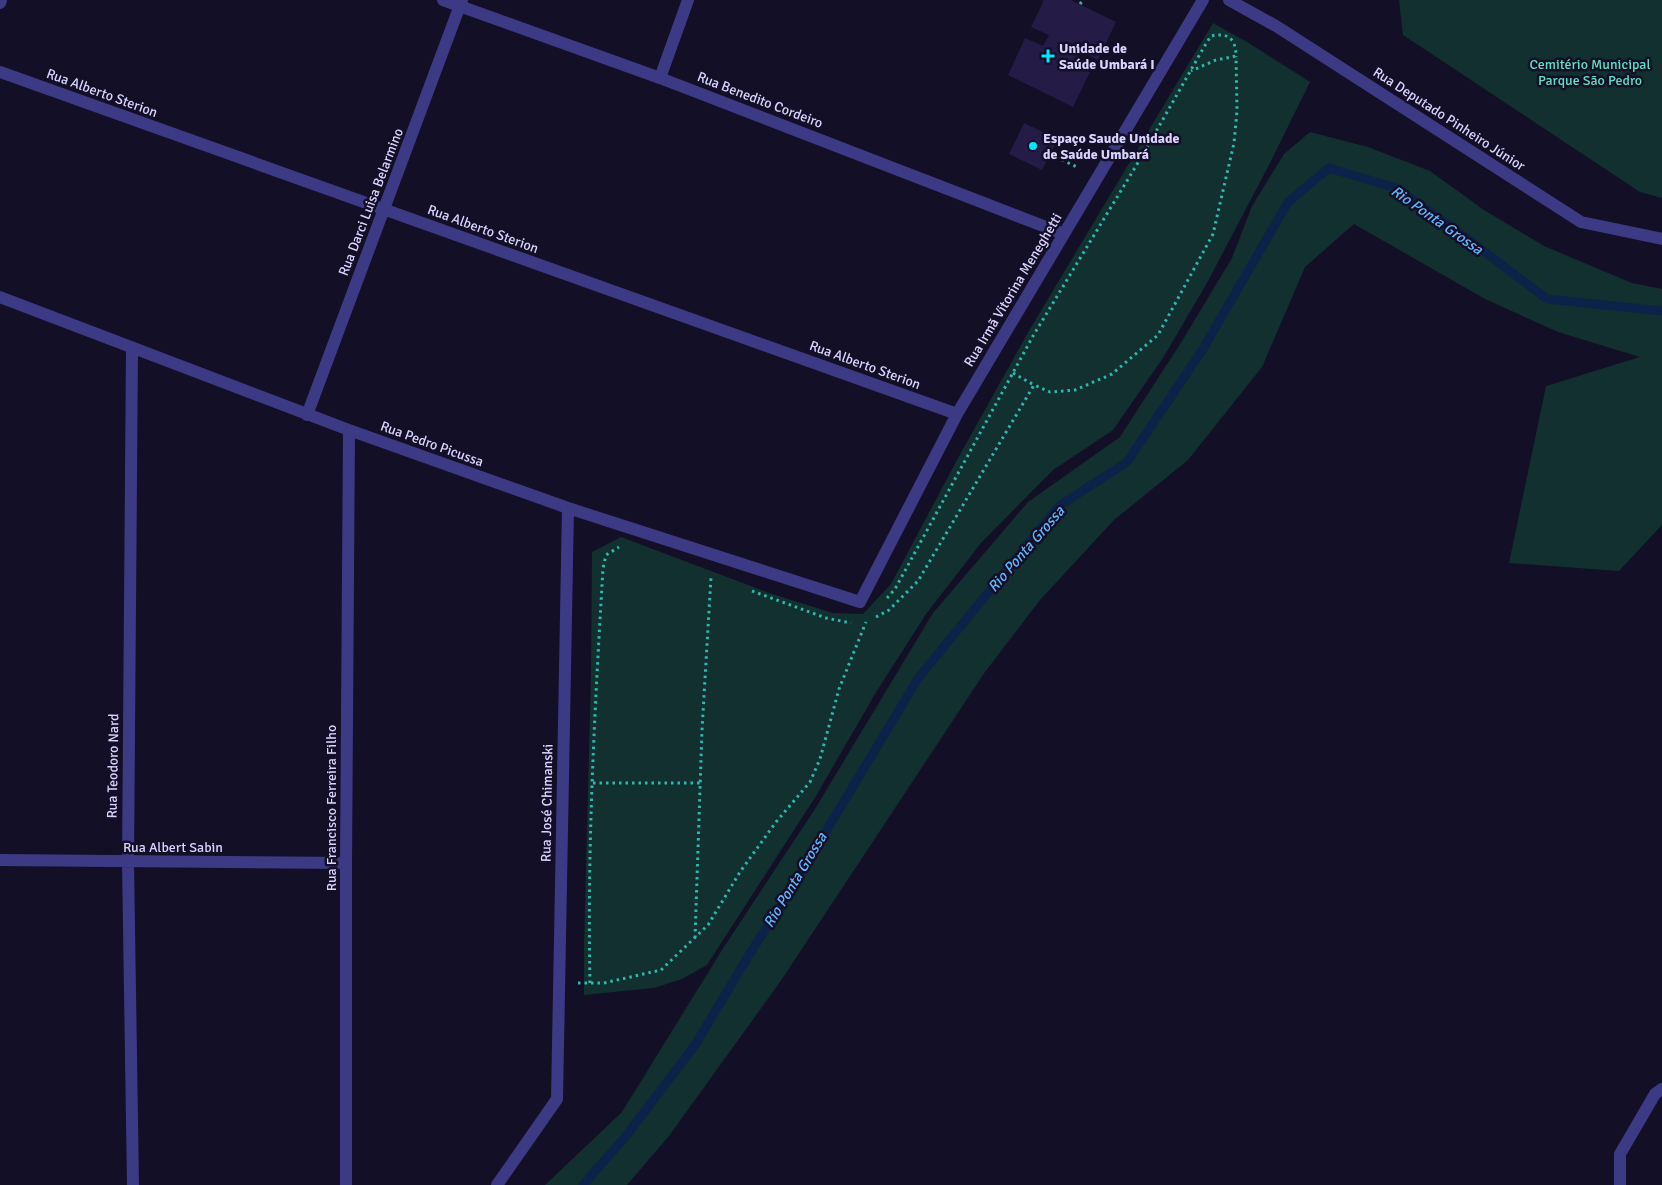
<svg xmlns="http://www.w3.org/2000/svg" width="1662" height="1185" viewBox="0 0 1662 1185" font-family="Signika,sans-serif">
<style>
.green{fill:#12302f}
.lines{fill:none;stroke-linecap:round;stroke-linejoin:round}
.stream{stroke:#0c2248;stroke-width:9}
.building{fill:#241b47}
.path{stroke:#2fb8b0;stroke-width:3;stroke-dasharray:2.5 4;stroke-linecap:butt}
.service{stroke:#3d3a85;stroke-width:12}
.minor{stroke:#3d3a85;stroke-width:12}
.tertiary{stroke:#3d3a85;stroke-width:12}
.poi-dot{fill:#00e5ff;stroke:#130f26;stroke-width:2}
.labels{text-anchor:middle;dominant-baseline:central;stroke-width:5;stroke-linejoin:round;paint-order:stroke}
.poi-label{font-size:14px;font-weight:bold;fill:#d9d4ff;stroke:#130f26;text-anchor:start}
.park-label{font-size:14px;fill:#5fe0c0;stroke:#130f26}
.street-label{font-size:14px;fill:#d9d4ff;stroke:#130f26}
.water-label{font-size:15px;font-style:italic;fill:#62b6ff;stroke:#130f26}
</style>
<rect width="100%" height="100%" fill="#130f26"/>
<path class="green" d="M1399 0H1662V198L1640 192 1403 35Z
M1213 23 1247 42 1310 82 1270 163 1207 283 1163 358 1113 430 1053 470 981 543 926 614 875 694 816 796 707 965 682 979 654 988 584 995V946L591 674 592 552 621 537 769 593 833 613 863 614 891 584 957 460 1030 329Z
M1310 132 1368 147 1430 171 1484 210 1544 246 1632 283 1662 289V525L1619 571 1509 563 1546 386 1640 357 1558 332 1485 299 1354 224 1305 267 1262 367 1188 460 1114 520 1040 600 985 672 780 982 669 1136 627 1185H545L622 1112 722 950 815 809 933 613 1028 502 1120 437 1182 341 1232 258 1252 206 1284 154Z"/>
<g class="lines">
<path class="stream" d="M583 1185 626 1136 695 1045 749 955 799 876 919 677 1059 506 1127 462 1203 349 1288 202 1329 168 1396 188 1473 243 1547 299 1662 311"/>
</g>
<path class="building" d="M1044 0H1071L1116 22 1098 60 1081 52 1075 64 1090 72 1073 107 1008 75 1025 38 1043 46 1049 35 1031 27Z
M1024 123 1058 139 1042 170 1009 154Z"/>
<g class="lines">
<path class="path" d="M1080 4 1083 0
M1050 154 1079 168
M1013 373 1034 385
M752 591 826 618 851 623
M887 598 895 589 1033 336 1145 151 1204 47 1211 36C1228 32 1236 39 1236 56L1216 60 1191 71
M876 617 889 610 918 581 1034 385 1050 392 1075 390 1112 374 1158 335 1213 234 1234 143 1237 111 1236 56
M593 783H701
M695 938 702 730 711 577
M578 983H604L661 970 708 925 740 872 776 822 810 782 820 759 839 689 866 622
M590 983C587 845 595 706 603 568L606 555 619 547"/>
<path class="service" d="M1620 1185V1154L1655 1094 1662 1089"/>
<path class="minor" d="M443 0 660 78 1064 234
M0 3 1 0
M0 72 957 414
M660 78 688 0
M0 297 349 430 568 508 860 602 957 414 1203 0
M132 348 128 862 133 1185
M307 415 462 0
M0 860 346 863
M346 1185V863L349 430
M497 1185 557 1099 568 508"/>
<path class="tertiary" d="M1229 0 1276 26 1581 222 1662 239"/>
</g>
<g class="poi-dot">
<path d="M1045.5 48.5h5v5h5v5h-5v5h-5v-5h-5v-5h5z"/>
<circle cx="1033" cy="146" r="5"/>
</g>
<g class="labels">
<g class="poi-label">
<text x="1059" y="48">Unidade de<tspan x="1059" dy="16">Saúde Umbará I</tspan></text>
<text x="1043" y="138">Espaço Saude Unidade<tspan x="1043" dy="16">de Saúde Umbará</tspan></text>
</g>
<g class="park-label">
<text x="1590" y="64">Cemitério Municipal<tspan x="1590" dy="16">Parque São Pedro</tspan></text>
</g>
<g class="street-label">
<text transform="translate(102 93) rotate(20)">Rua Alberto Sterion</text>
<text transform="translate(760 100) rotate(21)">Rua Benedito Cordeiro</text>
<text transform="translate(1449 119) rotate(33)">Rua Deputado Pinheiro Júnior</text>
<text transform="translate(371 202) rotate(-69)">Rua Darci Luisa Belarmino</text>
<text transform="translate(483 229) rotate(20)">Rua Alberto Sterion</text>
<text transform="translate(1013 290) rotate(-59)">Rua Irmã Vitorina Meneghetti</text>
<text transform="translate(865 365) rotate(20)">Rua Alberto Sterion</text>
<text transform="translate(432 444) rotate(20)">Rua Pedro Picussa</text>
<text transform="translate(113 766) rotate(-89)">Rua Teodoro Nard</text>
<text transform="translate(547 803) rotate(-89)">Rua José Chimanski</text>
<text transform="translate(331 808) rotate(-90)">Rua Francisco Ferreira Filho</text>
<text x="173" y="847">Rua Albert Sabin</text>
</g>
<g class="water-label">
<text transform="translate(1437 220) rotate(35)">Rio Ponta Grossa</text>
<text transform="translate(1026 549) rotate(-49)">Rio Ponta Grossa</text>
<text transform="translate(795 880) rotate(-59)">Rio Ponta Grossa</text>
</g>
</g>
</svg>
